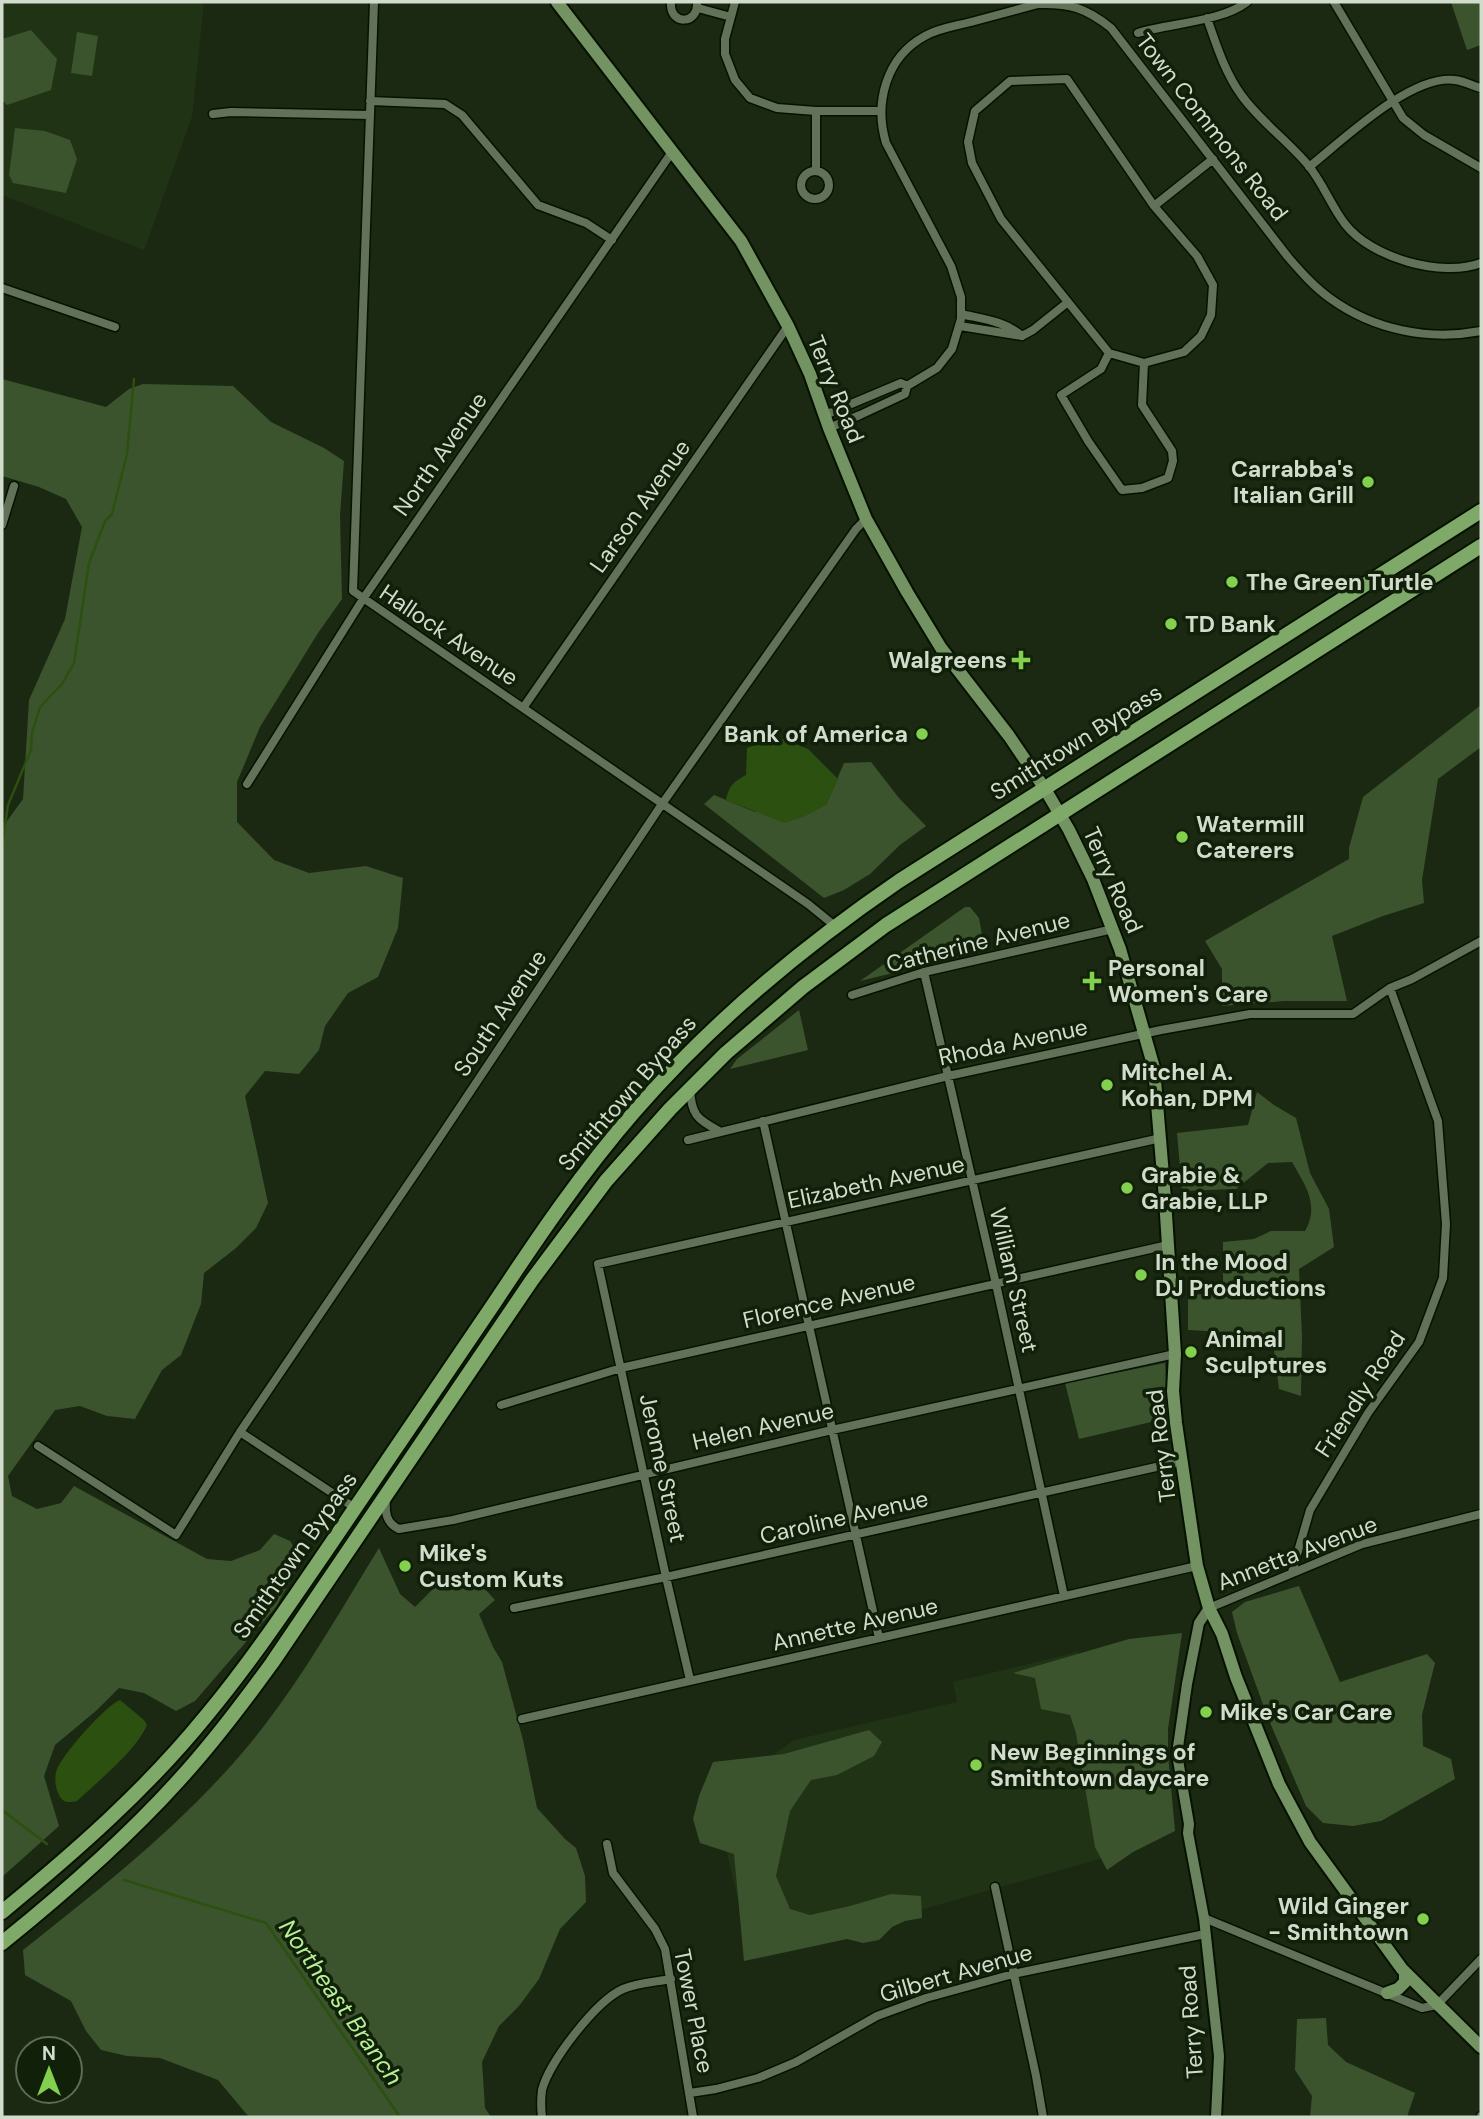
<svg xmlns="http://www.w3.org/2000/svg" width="1483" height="2119" viewBox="0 0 1483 2119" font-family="'DM Sans',sans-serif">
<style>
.built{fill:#203315}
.green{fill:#3b542d}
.water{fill:#2b500f}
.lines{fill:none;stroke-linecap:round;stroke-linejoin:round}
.stream{stroke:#2b500f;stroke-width:2.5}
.street-casing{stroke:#051200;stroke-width:11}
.secondary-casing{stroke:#051200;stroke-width:14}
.primary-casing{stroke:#051200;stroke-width:16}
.highway-casing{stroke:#051200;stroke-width:18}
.street{stroke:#617258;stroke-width:8}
.secondary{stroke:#6a825d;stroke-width:10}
.primary{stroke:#739362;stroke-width:12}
.highway{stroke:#7fa968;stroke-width:14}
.poi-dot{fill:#83d04f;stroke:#112009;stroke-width:2.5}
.labels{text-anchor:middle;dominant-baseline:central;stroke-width:7;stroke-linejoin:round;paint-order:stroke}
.street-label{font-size:23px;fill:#d2dccd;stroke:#112009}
.poi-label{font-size:23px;font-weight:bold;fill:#d2dccd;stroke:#112009;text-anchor:start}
.water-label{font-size:24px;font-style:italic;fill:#b6ef95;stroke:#112009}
</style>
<rect width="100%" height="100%" fill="#1b2912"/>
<path class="built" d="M2 2H204L192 117 144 250 2 195Z
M1078 1652 1106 1857 752 1958 720 1824 734 1783 794 1740 957 1702 953 1682Z"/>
<path class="green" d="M1451 2H1481V45L1467 50Z
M31 30 57 59 51 90 7 105 2 100V39Z
M77 32 98 36 92 76 71 73Z
M15 128 45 131 70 140 77 159 66 193 13 183 9 175Z
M2 379 106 407 129 389 143 384 233 386 271 422 324 448 344 461 340 516 342 599 318 633 260 727 237 782V822L274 860 309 873 366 866 403 878 398 928 378 977 348 993 325 1026 319 1050 299 1074 265 1071 245 1096 268 1203 256 1228 236 1248 204 1273 201 1304 181 1355 162 1370 135 1419 107 1416 80 1406 55 1410 8 1476 12 1496 37 1509 61 1503 74 1486 207 1559 231 1561 260 1550 274 1534 290 1541 302 1559 276 1607 195 1701 176 1711 144 1693 119 1688 97 1710 55 1745 44 1776 59 1826 2 1877V828L23 799 29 700 65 619 82 527 66 499 39 487 2 476Z
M1481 705V747L1438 779 1422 880 1424 903 1383 916 1332 936 1347 1001H1284L1222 1006V969L1205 941 1349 859V848L1363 797Z
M871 762 899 798 926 826 900 845 870 874 844 890 824 898 704 804 714 795 755 812 826 805 844 763Z
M965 907H970L979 918 985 951 860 981Z
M799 1010 808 1050 730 1069 737 1059Z
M1257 1092 1274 1105 1296 1118 1310 1173 1329 1209 1334 1247 1299 1269 1302 1336 1301 1396 1279 1389 1274 1350 1260 1334 1188 1330V1296L1223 1291V1242L1254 1239 1271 1231H1305C1320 1205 1305 1185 1292 1162L1268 1163 1236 1189 1182 1191 1177 1133 1248 1125Z
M1165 1363 1168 1418 1079 1439 1065 1383Z
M379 1548 400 1594 415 1607 447 1575 475 1578 495 1600 479 1614 493 1647 502 1662 523 1740 537 1808 565 1839 576 1848 585 1876 586 1902 560 1929 539 1979 519 2006 499 2026 482 2062 485 2108 491 2117H249L218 2080 160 2058 127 2056 101 2050 86 2031 71 2001 25 1975 23 1950C109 1882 197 1813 264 1726 307 1670 342 1608 379 1548Z
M1299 1586 1340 1682 1427 1654 1435 1663 1422 1715 1423 1746 1451 1759 1455 1779 1381 1821 1353 1826 1323 1823 1306 1806 1268 1718 1237 1633 1232 1612 1245 1602Z
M1182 1633 1168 1729V1754L1175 1831 1133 1852 1107 1870 1095 1847 1076 1733 1070 1715 1041 1709 1035 1678 1013 1673 1129 1639Z
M869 1730 882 1742 874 1756 837 1775 811 1780 790 1811 776 1876 790 1909 810 1915 850 1906 891 1894 921 1896 922 1918 905 1921 892 1927 879 1940 863 1943 847 1939 744 1961 734 1854 700 1843 693 1819 699 1796 713 1762 784 1754Z
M1326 2018 1328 2045 1346 2062 1415 2093 1407 2117H1310L1312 2096 1295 2070 1297 2019Z"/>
<path class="water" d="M783 739 808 749 838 779 826 805 803 817 784 823 726 800C729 786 733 782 746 775L747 748 762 742Z
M120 1700 144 1720 147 1725C136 1751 98 1781 77 1801 68 1803 63 1803 59 1795 55 1787 54 1777 57 1769 64 1753 105 1706 120 1700Z"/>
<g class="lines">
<path class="stream" d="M2 845 8 805 31 750 32 733 40 707 62 684 74 663 89 563 105 521 112 514 127 454 134 379
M2 1810 47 1844
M124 1880 266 1923 400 2117"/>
<g class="street-casing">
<path id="street" d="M374 2 353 591 808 904 835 926
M671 2C669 26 699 25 697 2
M735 2 725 39V54L735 80 750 98 777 108 816 111H881
M1334 2 1403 118 1424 135 1481 168
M698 8 731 17
M1207 18C1216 44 1225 73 1242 96 1260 121 1288 141 1308 165 1323 183 1331 206 1345 224 1371 258 1442 278 1481 263
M1138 33C1170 23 1221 22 1247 2
M1067 79 1154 206 1197 256 1213 285 1211 315 1201 336 1184 352 1144 363 1109 353 1001 219 972 163 968 142 975 111 1010 81Z
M370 101 445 104 462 115 538 205 586 223 612 240
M213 114 231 112 369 115
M1309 167C1343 140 1411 74 1455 80 1464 81 1473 86 1481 88
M801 185a14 14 0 1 1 28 0a14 14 0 1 1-28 0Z
M816 171V111
M1154 206 1213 159
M2 288 115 327
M961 314C982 319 1005 321 1022 336
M960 326 1022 336 1033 330 1068 302
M1109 353 1101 369 1061 395 1088 441 1122 490 1142 488 1168 478 1173 461 1172 451 1142 405 1144 363
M825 415 901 383 907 386
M829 428 860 415 905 394 907 386 937 368 952 349 961 319V297L951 266 886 143C874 103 886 57 925 36 939 28 956 26 971 22 993 16 1016 10 1038 4 1070 3 1086 8 1111 28L1288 257C1301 272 1314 287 1331 299 1374 330 1429 341 1481 331
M2 525 14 486
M523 708 788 326
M247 784 363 599 672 152
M924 972 996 1284 1064 1596
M852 995 924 972 1113 929
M690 1088C691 1115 697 1119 719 1131
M763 1121 879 1638
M688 1140 948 1076 1161 1030 1250 1014H1353L1390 988 1412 979 1481 941
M501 1405 621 1368 1168 1245
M240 1432 355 1508
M38 1446 176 1535 240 1432 436 1143 662 804 856 529 866 519
M386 1499C385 1513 386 1523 399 1529L453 1520 832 1430 1175 1354
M1292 1572 1310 1510 1368 1413 1419 1342 1443 1278 1446 1224 1438 1121 1390 988
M514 1608 666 1577 1183 1461
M1209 1608 1362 1544 1481 1514
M690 1680 666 1577 598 1264 1161 1138
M522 1719 1197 1566
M607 1844 613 1873 655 1929 665 1949 693 2117
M995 1887 1036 2076 1043 2117
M1204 1918 1422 2008 1437 2005 1481 1959
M690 2093 716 2089 758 2078 796 2062 877 2016 926 1998 1013 1974 1205 1934
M542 2117C541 2109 541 2098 542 2090 549 2062 596 2001 623 1989 637 1983 655 1982 671 1979
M1481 2117V2116"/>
</g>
<g class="secondary-casing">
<path id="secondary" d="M1209 1608 1199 1623 1187 1684 1177 1754 1189 1824 1188 1833 1204 1918 1219 2056 1216 2117"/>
</g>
<g class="primary-casing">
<path id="primary" d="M557 2 741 241 788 326 810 374 829 428 866 519 907 592 941 648 1009 736 1045 789 1069 830 1093 879 1120 949 1154 1068 1165 1199 1175 1354 1173 1391 1176 1423 1197 1566 1209 1608 1222 1634 1236 1677 1279 1784 1310 1842 1402 1969 1481 2047
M1387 1993 1398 1989 1405 1982V1972"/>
</g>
<g class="highway-casing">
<path id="highway" d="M2 1912C75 1852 146 1790 206 1716 250 1663 289 1605 328 1548 384 1466 439 1384 495 1302 538 1237 582 1172 634 1112 711 1023 801 948 899 881L1481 511
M2 1943C64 1893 125 1840 179 1780 213 1743 243 1703 272 1663L532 1280 606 1181 670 1109 726 1053 803 987 886 925 1481 546"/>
</g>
<use href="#street" class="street"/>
<use href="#secondary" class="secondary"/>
<use href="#primary" class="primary"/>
<use href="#highway" class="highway"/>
</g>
<g class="poi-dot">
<circle cx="1368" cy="482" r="7"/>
<circle cx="1232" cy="582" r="7"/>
<circle cx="1171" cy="624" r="7"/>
<path d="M1017.5 649.5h7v7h7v7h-7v7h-7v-7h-7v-7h7z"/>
<circle cx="922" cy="734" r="7"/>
<circle cx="1182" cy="837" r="7"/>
<path d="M1088.5 970.5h7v7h7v7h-7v7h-7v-7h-7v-7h7z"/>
<circle cx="1107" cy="1085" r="7"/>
<circle cx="1127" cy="1188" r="7"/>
<circle cx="1141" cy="1275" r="7"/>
<circle cx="1191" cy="1352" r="7"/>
<circle cx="405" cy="1566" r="7"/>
<circle cx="1206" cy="1712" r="7"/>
<circle cx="976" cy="1765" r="7"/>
<circle cx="1423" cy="1919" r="7"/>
</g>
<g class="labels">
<g class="street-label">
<text transform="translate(1212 127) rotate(52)">Town Commons Road</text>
<text transform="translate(836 389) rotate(68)">Terry Road</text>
<text transform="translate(440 454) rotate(-55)">North Avenue</text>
<text transform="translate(640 506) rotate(-55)">Larson Avenue</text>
<text transform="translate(449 635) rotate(34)">Hallock Avenue</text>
<text transform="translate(1076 742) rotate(-32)">Smithtown Bypass</text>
<text transform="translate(1113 880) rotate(66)">Terry Road</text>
<text transform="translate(978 942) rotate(-14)">Catherine Avenue</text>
<text transform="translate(500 1013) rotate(-56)">South Avenue</text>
<text transform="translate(1013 1042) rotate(-12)">Rhoda Avenue</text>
<text transform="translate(627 1093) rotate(-49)">Smithtown Bypass</text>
<text transform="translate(876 1182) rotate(-12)">Elizabeth Avenue</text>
<text transform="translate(1014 1280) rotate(77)">William Street</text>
<text transform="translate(829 1301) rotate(-13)">Florence Avenue</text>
<text transform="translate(1360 1394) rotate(-57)">Friendly Road</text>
<text transform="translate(763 1426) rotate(-13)">Helen Avenue</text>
<text transform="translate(1161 1446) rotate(-97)">Terry Road</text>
<text transform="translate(663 1468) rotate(78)">Jerome Street</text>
<text transform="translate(844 1517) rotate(-13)">Caroline Avenue</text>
<text transform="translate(1297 1553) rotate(-21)">Annetta Avenue</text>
<text transform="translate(295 1555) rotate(-55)">Smithtown Bypass</text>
<text transform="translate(855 1624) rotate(-13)">Annette Avenue</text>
<text transform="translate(956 1973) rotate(-16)">Gilbert Avenue</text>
<text transform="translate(694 2011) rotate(79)">Tower Place</text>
<text transform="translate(1191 2022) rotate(-94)">Terry Road</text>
</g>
<g class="poi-label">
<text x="1354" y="469" text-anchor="end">Carrabba's<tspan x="1354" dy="26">Italian Grill</tspan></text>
<text x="1246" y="582">The Green Turtle</text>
<text x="1185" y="624">TD Bank</text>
<text x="1007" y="660" text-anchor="end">Walgreens</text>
<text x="908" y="734" text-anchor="end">Bank of America</text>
<text x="1196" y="824">Watermill<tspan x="1196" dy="26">Caterers</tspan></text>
<text x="1108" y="968">Personal<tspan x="1108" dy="26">Women's Care</tspan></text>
<text x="1121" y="1072">Mitchel A.<tspan x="1121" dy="26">Kohan, DPM</tspan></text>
<text x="1141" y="1175">Grabie &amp;<tspan x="1141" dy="26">Grabie, LLP</tspan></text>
<text x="1155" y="1262">In the Mood<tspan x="1155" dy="26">DJ Productions</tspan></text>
<text x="1205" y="1339">Animal<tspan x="1205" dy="26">Sculptures</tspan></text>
<text x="419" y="1553">Mike's<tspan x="419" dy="26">Custom Kuts</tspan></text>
<text x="1220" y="1712">Mike's Car Care</text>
<text x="990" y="1752">New Beginnings of<tspan x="990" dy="26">Smithtown daycare</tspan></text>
<text x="1409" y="1906" text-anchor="end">Wild Ginger<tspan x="1409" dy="26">- Smithtown</tspan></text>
</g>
<g class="water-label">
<text transform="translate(341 2002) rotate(55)">Northeast Branch</text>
</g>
</g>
<rect width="1483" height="2119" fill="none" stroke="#d2dccd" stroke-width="7"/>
<g transform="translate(49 2070)"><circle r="33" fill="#112009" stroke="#5e6b57" stroke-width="2"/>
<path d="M0-5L12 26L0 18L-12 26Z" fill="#83d04f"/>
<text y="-10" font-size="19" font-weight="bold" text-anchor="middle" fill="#d2dccd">N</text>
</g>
</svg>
